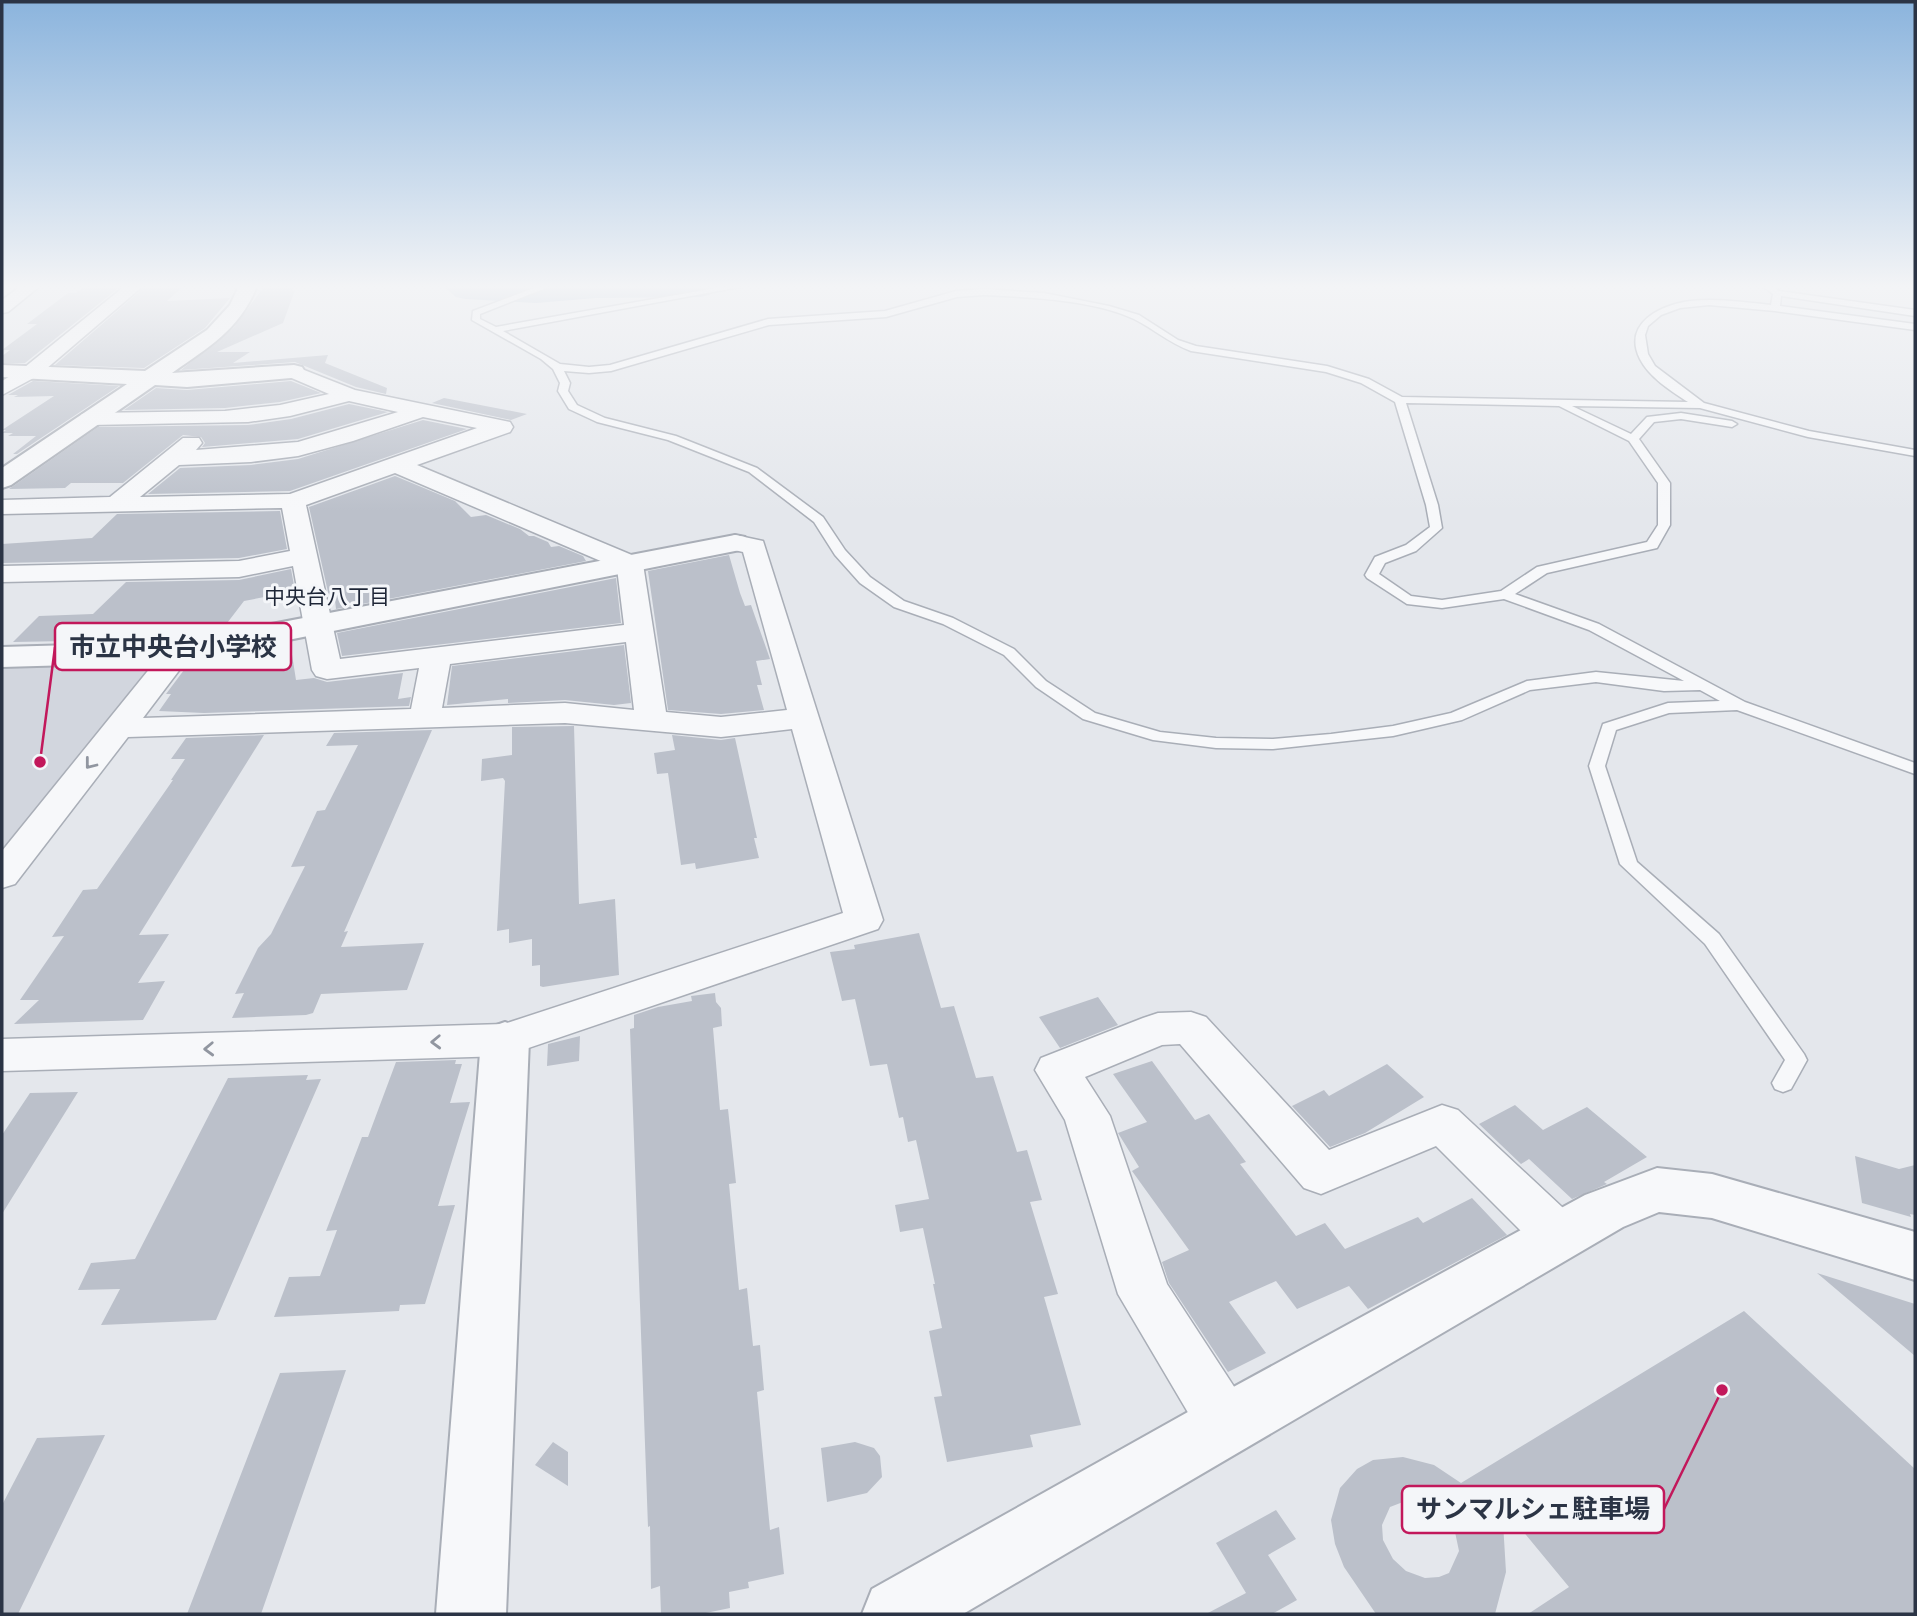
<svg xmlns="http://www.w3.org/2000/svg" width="1917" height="1616" viewBox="0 0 1917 1616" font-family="'Roboto Condensed','Noto Sans JP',sans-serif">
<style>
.built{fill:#d2d6de}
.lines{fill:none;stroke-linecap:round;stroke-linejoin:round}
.river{fill:#9fb4cc;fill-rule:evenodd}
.building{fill:#bbc0ca;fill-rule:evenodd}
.service-casing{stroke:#a9aeb7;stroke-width:3}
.minor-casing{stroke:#a9aeb7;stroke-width:3}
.tertiary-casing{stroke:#a9aeb7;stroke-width:4}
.service{fill:#f7f8fa;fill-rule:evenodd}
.minor{fill:#f7f8fa;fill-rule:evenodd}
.tertiary{fill:#f7f8fa;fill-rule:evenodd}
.oneway{stroke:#9196a0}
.labels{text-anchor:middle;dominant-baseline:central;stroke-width:6;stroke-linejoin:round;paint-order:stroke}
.far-neighbourhood-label{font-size:21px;fill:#1d2536;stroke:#f4f6f9}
.leader{fill:none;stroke:#c2185b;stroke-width:2.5}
.callout-dot{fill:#c2185b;stroke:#f4f6f9;stroke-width:2.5}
.callout{fill:#f4f6f9;stroke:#c2185b;stroke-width:2.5}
.callout-label{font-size:26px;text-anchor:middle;font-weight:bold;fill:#2b3445}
</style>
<rect width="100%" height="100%" fill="#e4e7ec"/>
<path class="built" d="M148 662 154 665 2 858V665Z"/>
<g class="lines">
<path class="river" d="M443 286 536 289 567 286H718L709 295 700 297 596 298 536 303 465 299 456 297Z"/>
</g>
<path class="building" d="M85 286H121L25 363H2V356L10 350H2L37 324H27L68 293H76Z
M146 286H183L167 301 230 298 205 328 144 368 55 365Z
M293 286 292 291 295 290 283 323 217 352H250L233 363 328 355 325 363 387 388 386 394 356 387 295 362 181 370 234 327 263 288Z
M33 381 119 386 17 454H13L36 436H8L13 433H2L6 430H2L54 396 14 397 18 395H8Z
M291 381 321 393 280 402 225 408 124 410 156 388 187 390Z
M444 398 527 414 511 420 432 403Z
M349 404 388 412 298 439 202 447 205 443 201 437 183 435 123 483H71L65 488 9 489 98 427 248 425 291 419Z
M423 420 467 429 290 491 148 494 180 468 251 465 298 459Z
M395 476 455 501 471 517 486 515 520 529 529 536H534L548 542 551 547 559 546 583 556 586 561 336 609 335 600 330 601 309 507Z
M280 511 287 549 239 558 2 563V544L92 538 117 514Z
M729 555 740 593 745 606 751 605 770 659 756 661 762 685H757L764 710 721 714 668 710 648 571Z
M291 569 295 591 244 601 221 631 178 639 13 642 39 616 93 614 126 582 239 580Z
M616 578 621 623 342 656 337 633Z
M290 642 296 680 314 678 327 682 403 673 398 699 411 697 409 706 204 713 159 711 171 694H166L190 662Z
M624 645 631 703 614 705 565 700 508 703V699L447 705 452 666Z
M574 726 579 904 615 899 619 975 543 987 540 986V965L532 966V939L509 943V929L497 931 505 781 503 778 481 781 482 759 512 755V727Z
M432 730 344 932 348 931 341 947 424 943 407 990 321 994 313 1013 306 1015 232 1018 244 993 235 994 258 948 271 934 305 866 291 867 317 811 325 810 358 745 326 746 334 733Z
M264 735 139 935 169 934 138 983 165 981 143 1020 14 1024 39 1000H20L64 936 52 937 83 890 97 889 173 780H171L185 759H171L186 738Z
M672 735 721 740 735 738 757 838H754L759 858 696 869 695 863 681 865 668 773 657 774 654 753 675 750Z
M919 933 941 1008 954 1006 976 1078 993 1076 1017 1152 1027 1150 1042 1200 1030 1202 1058 1294 1044 1297 1081 1425 1030 1435 1033 1447 947 1462 934 1397 942 1396 929 1331 942 1328 933 1284H935L923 1228 900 1232 895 1205 929 1199 916 1140 908 1142 903 1117 899 1118 887 1064 870 1066 855 999 842 1001 830 952 855 949 854 945Z
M715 993 716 1002 721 1008 722 1026 713 1028 720 1110 728 1109 736 1183 729 1184 739 1290 747 1288 753 1346 760 1345 764 1390 757 1392 770 1530 779 1527 784 1574 748 1582 749 1588 729 1592 730 1608 701 1614H661L660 1586 651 1589 650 1526 648 1527 630 1029 634 1028V1015L658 1007 692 1001 691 996Z
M1098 997 1118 1025 1060 1048 1039 1017Z
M580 1036 579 1061 547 1066 548 1044Z
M456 1060 455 1064H462L450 1103 470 1102 438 1206 455 1205 425 1304 400 1305 399 1311 274 1317 289 1277 320 1276 337 1230 326 1231 362 1137H368L396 1062Z
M1152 1061 1195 1120 1209 1114 1246 1162 1240 1164 1296 1236 1325 1223 1345 1249 1418 1217 1423 1223 1472 1198 1507 1235 1368 1309 1349 1286 1297 1309 1276 1281 1229 1302 1266 1353 1228 1372 1169 1283 1162 1262 1189 1250 1132 1171 1139 1167 1118 1133 1147 1122 1113 1074Z
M1387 1064 1424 1097 1365 1133 1330 1147 1292 1106 1324 1090 1329 1096Z
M308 1075 306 1080 321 1079 216 1320 101 1325 120 1289 78 1290 91 1263 135 1259 228 1078Z
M78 1092 2 1214V1135L30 1093Z
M1515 1105 1543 1130 1587 1107 1647 1157 1604 1182 1607 1184 1572 1199 1529 1159 1521 1164 1479 1124Z
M1855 1156 1899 1169 1915 1165V1215L1910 1214 1911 1217 1862 1203Z
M1817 1273 1915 1304V1356Z
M1744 1311 1915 1469V1614H1528L1569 1587 1502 1506 1506 1572 1495 1614H1376L1344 1567 1335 1544 1331 1520 1340 1488 1357 1469 1373 1460 1403 1457 1434 1465 1461 1483ZM1403 1502 1424 1504 1448 1522 1455 1532 1459 1551 1449 1573 1439 1577 1425 1578 1406 1571 1393 1559 1383 1540 1382 1525 1390 1507Z
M346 1370 261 1614H187L280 1373Z
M105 1435 18 1614H2V1505L37 1438Z
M553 1442 568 1452V1486L535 1465Z
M855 1442 874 1448 880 1456 882 1477 867 1493 827 1502 821 1448Z
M1276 1510 1296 1539 1268 1555 1297 1600 1272 1614H1206L1246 1593 1216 1543Z"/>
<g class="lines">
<g class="service-casing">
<path id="service" d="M539 286H551L480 314V319L496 327 727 286H745L503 331 560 364 589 367 610 365 768 319 885 311 956 291 984 289 1044 293 1109 306 1139 315 1178 340 1196 346 1327 366 1369 379 1402 397 1688 402C1671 391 1649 377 1640 359 1622 323 1661 305 1690 301 1717 298 1744 302 1771 305L1773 294 1762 286H1772L1779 291 1915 310V316L1781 296 1780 306 1915 324V330L1775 311 1709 305 1680 308 1661 315 1648 326 1645 335 1648 354 1655 366 1704 403 1809 431 1915 450V456L1808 437 1700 408 1572 406 1631 434 1647 417 1681 413 1732 421 1737 424 1732 427 1681 419 1654 422 1639 439 1670 483V525L1657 548 1547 573 1515 594 1599 624 1745 702 1915 763V774L1737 710 1669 713 1616 730 1605 766 1637 862 1719 934 1804 1054 1807 1060 1791 1089 1783 1092 1775 1089 1772 1083 1785 1060 1705 944 1620 864 1589 766 1603 724 1668 703 1720 701 1700 690 1664 691 1596 682 1530 690 1462 720 1393 736 1273 749 1216 748 1153 740 1083 719 1036 687 1004 655 943 624 894 607 860 583 835 555 814 522 749 472 668 440 597 422 569 409 558 391 560 383 553 369 541 359 472 320 473 311ZM984 295C1028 297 1095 300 1134 319 1154 329 1169 343 1191 351L1326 372 1361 383 1395 402 1426 505 1430 527 1406 545 1375 557 1365 575 1367 578 1407 604 1442 608 1504 599 1589 630 1684 681 1596 672 1527 681 1451 713 1393 726 1331 734 1273 739 1216 738 1160 732 1095 713 1046 681 1014 649 953 618 904 601 870 577 845 550 823 517 757 468 676 436 605 418 577 405 568 391 570 383 564 371 589 373 611 371 769 325 886 317 957 297ZM1406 403 1559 406 1629 441 1658 483V525L1647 542 1537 567 1501 591 1442 600 1411 596 1379 574 1385 563 1416 551 1442 528 1438 505Z"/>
</g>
<g class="minor-casing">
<path id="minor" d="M21 286H40L8 312 2 313V300Z
M125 286H143L39 375 2 395V381L25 367Z
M294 366 355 390 510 422 513 427 510 432 417 465 639 558 643 564 666 712 721 717 787 710 743 552 726 548 722 543 726 538 735 535 763 541 883 920 878 929 505 1056 2 1071V1039L504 1024 843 913 792 729 721 737 565 723 128 737 15 884 2 888V851L168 646 178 643 188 646 193 652 143 718 411 709 419 668 327 679 316 676 312 670 293 566 239 577 2 582V566L239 561 290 551 282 508 2 514V500L110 497 183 438H199L202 443 196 450 298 442 398 412 349 401 290 416 248 422 90 425 82 424 79 419 82 414 90 413 225 411 280 405 329 394 287 376 284 372 287 368ZM423 417 477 428 290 494 140 497 179 465 251 462 298 456 353 441ZM395 473 617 568 624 625 340 659 306 505ZM626 642 634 710 565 703 442 708 450 664Z
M1191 1012 1206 1017 1329 1150 1442 1105 1458 1110 1577 1221 1584 1236 1577 1251 1559 1257 1541 1251 1436 1146 1321 1194 1304 1188 1180 1044 1162 1045 1085 1077 1110 1116 1167 1284 1246 1405 1254 1424 1246 1443 1226 1452 1206 1443 1118 1294 1065 1120 1035 1070 1041 1058 1143 1018 1158 1013Z"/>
</g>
<g class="tertiary-casing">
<path id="tertiary" d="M239 286H257C240 329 209 347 172 373L294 365 302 367 305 372 302 377 187 387 155 385 11 485 2 488V468L127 384 2 377V365L145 371 207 330 230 305Z
M735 535 745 537 749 543 745 549 178 662 2 667V647L178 642Z
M505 1022 522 1028 529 1040 506 1614H436L481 1040 488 1028Z
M1657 1168 1712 1174 1915 1232V1280L1712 1218 1659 1212 1623 1227 963 1614H862L872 1589 1204 1403 1585 1195Z"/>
</g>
<use href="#service" class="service"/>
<use href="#minor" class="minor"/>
<use href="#tertiary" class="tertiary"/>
</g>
<defs><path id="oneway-chevron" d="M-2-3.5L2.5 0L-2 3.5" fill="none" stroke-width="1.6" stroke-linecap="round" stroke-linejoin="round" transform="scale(1.75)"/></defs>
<g class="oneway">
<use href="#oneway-chevron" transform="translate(90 764) rotate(128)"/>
<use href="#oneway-chevron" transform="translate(436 1042) rotate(178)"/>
<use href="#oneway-chevron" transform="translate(209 1049) rotate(178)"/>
</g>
<linearGradient id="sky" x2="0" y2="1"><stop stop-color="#8bb4dd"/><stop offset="0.56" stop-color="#f3f4f6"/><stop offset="1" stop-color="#f3f4f6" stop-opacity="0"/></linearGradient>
<rect width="1917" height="512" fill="url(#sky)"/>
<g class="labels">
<g class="far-neighbourhood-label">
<text x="327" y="597">中央台八丁目</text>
</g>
</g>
<path class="leader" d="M40 762L55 647M1722 1390L1664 1509"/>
<g class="callout-dot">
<circle cx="40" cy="762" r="7"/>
<circle cx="1722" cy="1390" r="7"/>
</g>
<g class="callout">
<rect x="55" y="623" width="236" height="47" rx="7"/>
<rect x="1402" y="1486" width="262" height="47" rx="7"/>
</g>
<g class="callout-label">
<text x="173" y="656">市立中央台小学校</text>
<text x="1533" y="1518">サンマルシェ駐車場</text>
</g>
<rect width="1917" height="1616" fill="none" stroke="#2b3445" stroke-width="7"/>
</svg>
